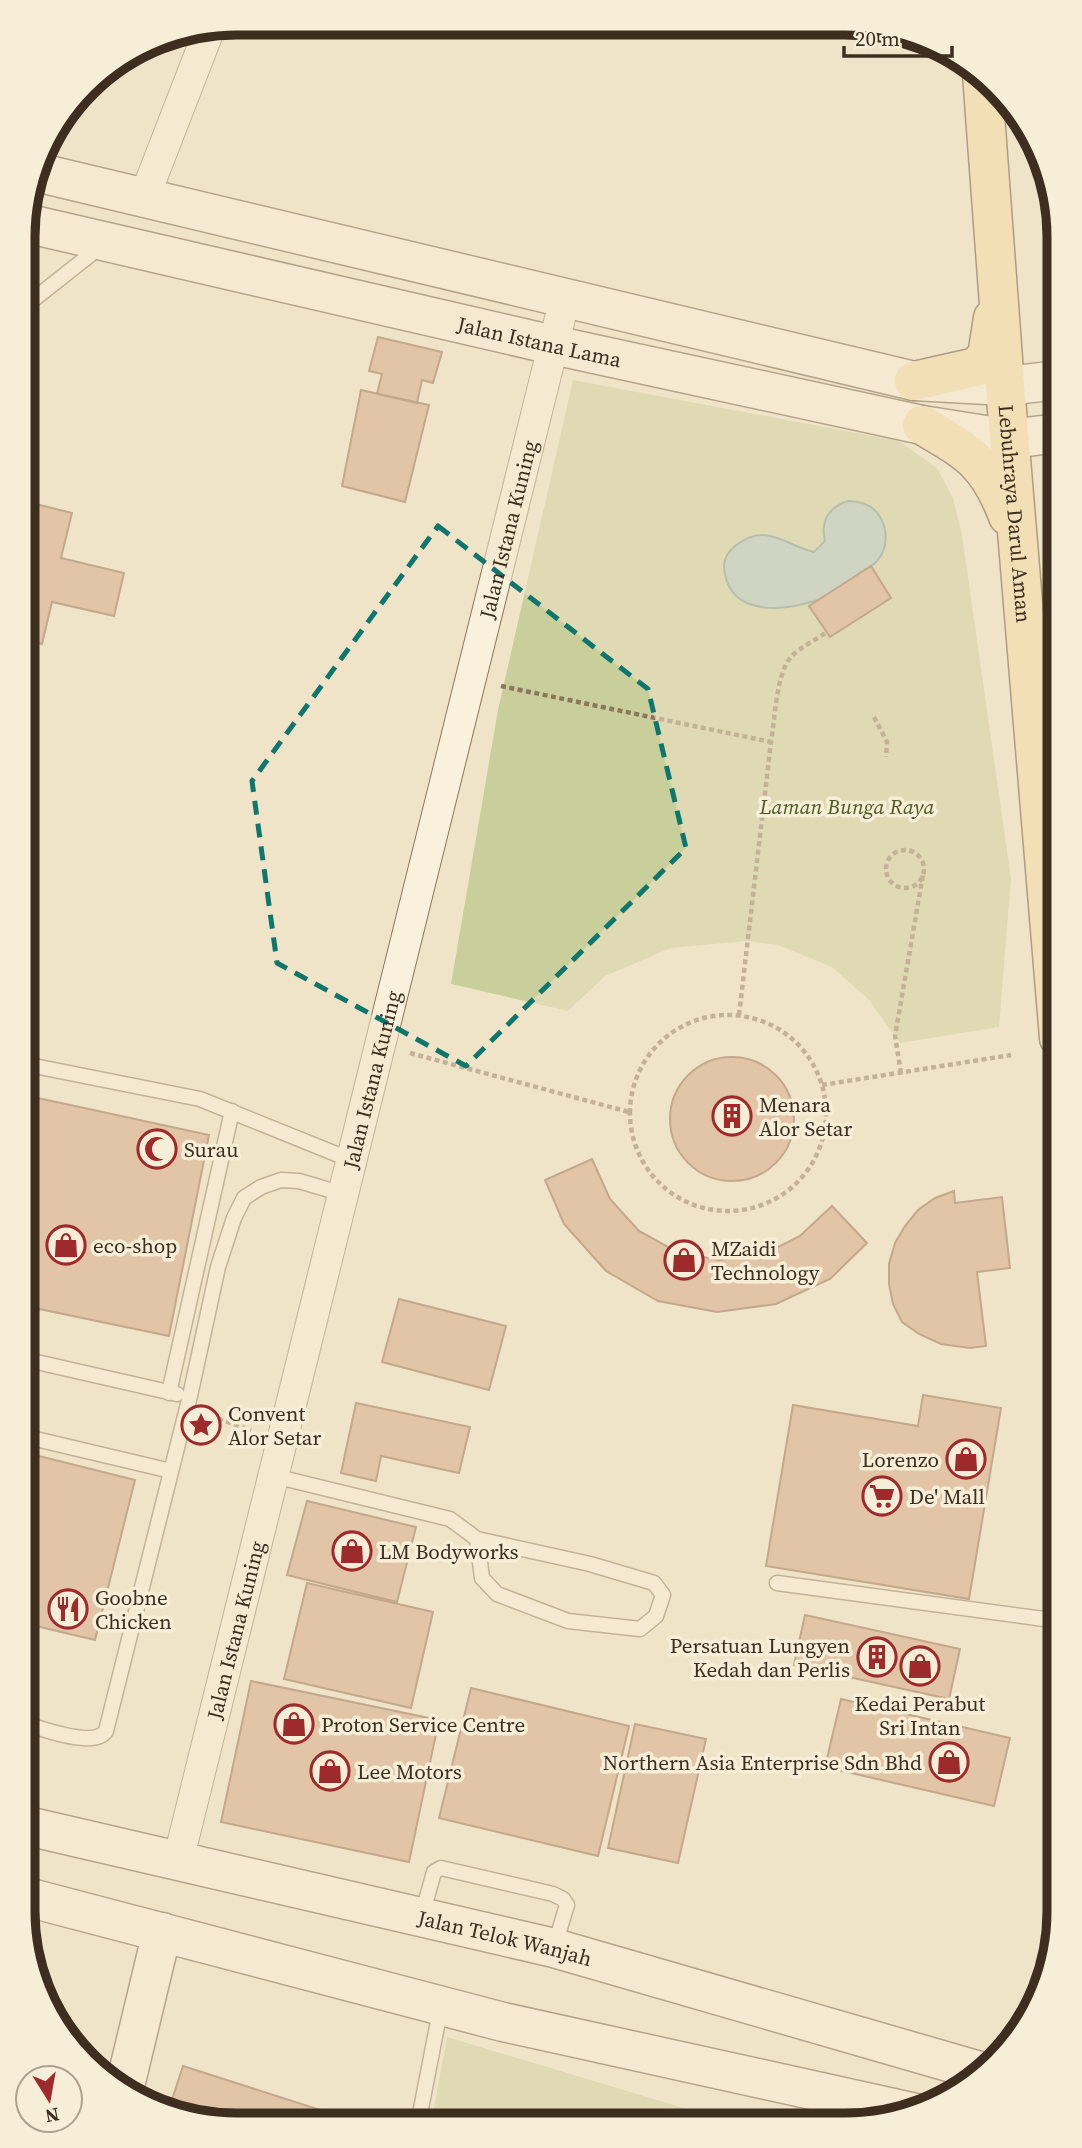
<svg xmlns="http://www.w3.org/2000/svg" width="1082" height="2148" viewBox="0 0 1082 2148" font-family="'Source Serif 4',serif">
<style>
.green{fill:#c9cf9b}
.water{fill:#a9c4bc;stroke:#6f938a;stroke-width:2}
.building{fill:#cf9f7d;stroke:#8d5f41;stroke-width:2}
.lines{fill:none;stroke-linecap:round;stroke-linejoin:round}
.lane-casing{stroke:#8d765c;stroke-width:17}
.street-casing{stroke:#8d765c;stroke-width:32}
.secondary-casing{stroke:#6f573f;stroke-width:41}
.primary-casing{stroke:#5b4430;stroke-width:41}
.path{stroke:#8d765c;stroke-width:4.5;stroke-dasharray:5 3.5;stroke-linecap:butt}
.lane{stroke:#faf1dc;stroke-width:14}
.street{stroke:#faf1dc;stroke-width:30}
.secondary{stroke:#faf1dc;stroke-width:38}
.primary{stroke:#f3d9a0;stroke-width:38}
.marked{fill:none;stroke:#0f766e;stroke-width:5;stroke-dasharray:14 9;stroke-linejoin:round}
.labels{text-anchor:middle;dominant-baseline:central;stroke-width:7;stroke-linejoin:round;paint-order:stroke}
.street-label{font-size:21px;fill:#3d2e20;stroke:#f7eed8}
.park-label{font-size:21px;font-style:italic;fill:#4d5a26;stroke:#f7eed8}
.poi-label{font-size:21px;fill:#3d2e20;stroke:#f7eed8;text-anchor:start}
.rim{fill:none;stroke:#3d2e20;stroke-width:9}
</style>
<rect width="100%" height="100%" fill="#f0e4c8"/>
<path class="green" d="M573 380 899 441 937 468 953 498 962 535 1011 879 999 1027 900 1043 869 1000 832 967 778 945 747 941 671 948 605 976 568 1011 451 984 498 710Z
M447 2037 740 2125 431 2124Z"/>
<path class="water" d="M848 501C861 501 873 505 880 517 888 530 888 549 877 561 869 570 825 598 814 601 783 611 733 616 725 574 722 562 726 554 735 546 766 521 784 545 814 552L825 541C820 521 829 507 848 501Z"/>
<path class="building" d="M378 337 442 352 433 383 422 380 417 403 377 394 382 374 369 371Z
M361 390 429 405 405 502 342 486Z
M24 501 72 513 61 558 124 573 114 616 52 602 42 644 24 640Z
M871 566 891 598 830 637 809 606Z
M670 1119a62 62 0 1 1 124 0a62 62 0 1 1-124 0Z
M24 1095 209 1135 169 1336 39 1309 23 1380Z
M592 1159 610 1199 639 1231 677 1252 719 1260 762 1255 800 1236 832 1206 867 1243 830 1279 776 1304 717 1312 658 1301 606 1271 564 1224 545 1180Z
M954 1191 955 1203 1002 1197 1010 1268 977 1272 986 1346 970 1348 941 1344 919 1334 902 1322 893 1304 889 1284V1264L895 1243 905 1226 918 1210 935 1198Z
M399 1299 506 1326 489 1390 382 1362Z
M923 1395 1001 1408 969 1599 766 1566 793 1405 918 1426Z
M356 1403 470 1427 459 1473 381 1456 376 1481 341 1473Z
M23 1452 135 1480 95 1640 23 1623Z
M307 1501 416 1527 397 1602 287 1575Z
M307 1583 433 1612 411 1708 284 1679Z
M805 1615 960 1649 949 1699 794 1665Z
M251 1681 439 1720 409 1862 221 1822Z
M471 1688 629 1726 598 1856 439 1818Z
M841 1699 1010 1738 994 1806 825 1767Z
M635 1724 706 1739 678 1863 608 1848Z
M183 2066 364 2124 209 2123 168 2112Z"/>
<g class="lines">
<g class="lane-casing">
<path id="lane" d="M24 307 100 247
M24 1064 200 1099 351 1160
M28 1360 177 1394
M169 1393 232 1111
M23 1436 171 1471
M274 1476 450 1519 477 1539 590 1564 654 1583 663 1595 656 1616 640 1629 568 1621 497 1594 482 1578 477 1539
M777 1583 1059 1621
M23 1723C41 1728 94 1749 106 1731L190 1396 218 1267 234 1218 244 1198 261 1187 281 1180 299 1181 343 1194
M422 1915 434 1872 441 1868 553 1894 563 1899 567 1905 554 1948
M34 1976 48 2000
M100 2074 125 2082
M418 2124 441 2006"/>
</g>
<g class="street-casing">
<g id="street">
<path d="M144 198 210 28"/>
<path id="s1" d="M178 1861 565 298"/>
</g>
</g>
<g class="secondary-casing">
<g id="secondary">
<path d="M36 172 914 381 1005 386 1059 380"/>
<path id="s2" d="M25 223 553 345 922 425 1010 439 1059 433"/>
<path id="s3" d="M23 1825 554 1948 983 2072"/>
<path d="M23 1896 503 2022 916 2113"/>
<path d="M124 2090 162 1932"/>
</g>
</g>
<g class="primary-casing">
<g id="primary">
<path id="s4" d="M982 74 1005 386 1059 1038"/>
<path d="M914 381 976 367 987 356 993 318"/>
<path d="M922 425C970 453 988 463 1008 516"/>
</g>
</g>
<path class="path" d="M501 686 771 742
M874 717 887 742 886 757
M886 869a19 19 0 1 1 38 0a19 19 0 1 1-38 0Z
M630 1113a98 98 0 1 1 196 0a98 98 0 1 1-196 0Z
M739 1015 771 742C775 719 776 674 791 657 800 647 816 640 827 632
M410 1053 629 1112
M901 1073 895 1036 923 875
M822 1085 1011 1055
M210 1416 251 1430"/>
<use href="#lane" class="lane"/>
<use href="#street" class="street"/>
<use href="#secondary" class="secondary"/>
<use href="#primary" class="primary"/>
</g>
<path d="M0 0H1082V2148H0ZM438 526 648 689 686 848 466 1066 277 963 252 781Z" fill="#f0e4c8" fill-opacity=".55" fill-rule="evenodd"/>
<path class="marked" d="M438 526 648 689 686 848 466 1066 277 963 252 781Z"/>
<defs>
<g id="building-ring" transform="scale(2.0125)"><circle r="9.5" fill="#f7eed8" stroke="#9e2a2b" stroke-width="1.5"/><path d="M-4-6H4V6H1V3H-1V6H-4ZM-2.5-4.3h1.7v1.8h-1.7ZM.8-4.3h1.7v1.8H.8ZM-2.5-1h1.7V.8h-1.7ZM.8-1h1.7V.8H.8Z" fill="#9e2a2b"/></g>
<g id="mosque-ring" transform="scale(2.0125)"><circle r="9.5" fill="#f7eed8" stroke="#9e2a2b" stroke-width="1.5"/><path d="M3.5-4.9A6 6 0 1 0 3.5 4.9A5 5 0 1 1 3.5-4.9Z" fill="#9e2a2b"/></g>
<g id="shop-ring" transform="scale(2.0125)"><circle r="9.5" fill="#f7eed8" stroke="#9e2a2b" stroke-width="1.5"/><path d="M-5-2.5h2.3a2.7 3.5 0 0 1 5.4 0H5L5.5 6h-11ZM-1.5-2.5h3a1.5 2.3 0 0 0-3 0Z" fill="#9e2a2b"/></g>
<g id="sight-ring" transform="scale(2.0125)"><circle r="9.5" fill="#f7eed8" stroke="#9e2a2b" stroke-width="1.5"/><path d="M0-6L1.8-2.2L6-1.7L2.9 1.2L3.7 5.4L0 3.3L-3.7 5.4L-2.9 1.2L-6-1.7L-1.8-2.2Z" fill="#9e2a2b"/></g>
<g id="supermarket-ring" transform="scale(2.0125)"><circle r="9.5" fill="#f7eed8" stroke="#9e2a2b" stroke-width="1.5"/><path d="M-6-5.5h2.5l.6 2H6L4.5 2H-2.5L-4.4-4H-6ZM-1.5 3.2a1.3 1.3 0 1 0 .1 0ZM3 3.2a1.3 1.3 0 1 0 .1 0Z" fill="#9e2a2b"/></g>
<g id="restaurant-ring" transform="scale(2.0125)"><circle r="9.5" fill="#f7eed8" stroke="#9e2a2b" stroke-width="1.5"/><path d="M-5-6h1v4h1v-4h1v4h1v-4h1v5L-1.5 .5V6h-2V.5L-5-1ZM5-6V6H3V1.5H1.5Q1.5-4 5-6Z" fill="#9e2a2b"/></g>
</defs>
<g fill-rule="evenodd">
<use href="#building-ring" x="732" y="1116"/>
<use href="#mosque-ring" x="157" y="1149"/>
<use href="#shop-ring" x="66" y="1245"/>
<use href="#shop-ring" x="684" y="1260"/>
<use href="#sight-ring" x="201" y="1425"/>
<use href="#shop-ring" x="966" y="1459"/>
<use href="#supermarket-ring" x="882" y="1496"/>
<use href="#shop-ring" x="352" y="1551"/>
<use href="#restaurant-ring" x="68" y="1609"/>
<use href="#building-ring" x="877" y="1657"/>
<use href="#shop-ring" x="920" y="1666"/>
<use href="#shop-ring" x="294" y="1724"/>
<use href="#shop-ring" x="949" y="1762"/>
<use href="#shop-ring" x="330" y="1771"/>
</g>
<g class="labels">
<g class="street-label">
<text stroke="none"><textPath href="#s2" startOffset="528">Jalan Istana Lama</textPath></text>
<text stroke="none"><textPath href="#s4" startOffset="441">Lebuhraya Darul Aman</textPath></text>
<text stroke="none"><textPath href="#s1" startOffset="1372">Jalan Istana Kuning</textPath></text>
<text stroke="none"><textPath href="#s1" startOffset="805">Jalan Istana Kuning</textPath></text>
<text stroke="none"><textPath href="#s1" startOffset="238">Jalan Istana Kuning</textPath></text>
<text stroke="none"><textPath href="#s3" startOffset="495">Jalan Telok Wanjah</textPath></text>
</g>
<g class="park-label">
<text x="847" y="806">Laman Bunga Raya</text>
</g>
<g class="poi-label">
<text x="759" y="1104">Menara<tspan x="759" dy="24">Alor Setar</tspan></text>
<text x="184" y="1149">Surau</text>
<text x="93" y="1245">eco-shop</text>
<text x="711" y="1248">MZaidi<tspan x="711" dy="24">Technology</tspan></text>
<text x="228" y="1413">Convent<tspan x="228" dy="24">Alor Setar</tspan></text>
<text x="939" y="1459" text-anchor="end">Lorenzo</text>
<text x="909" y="1496">De' Mall</text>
<text x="379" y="1551">LM Bodyworks</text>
<text x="95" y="1597">Goobne<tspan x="95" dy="24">Chicken</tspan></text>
<text x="850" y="1645" text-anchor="end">Persatuan Lungyen<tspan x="850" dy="24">Kedah dan Perlis</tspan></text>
<text x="920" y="1703" text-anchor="middle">Kedai Perabut<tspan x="920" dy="24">Sri Intan</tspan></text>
<text x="321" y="1724">Proton Service Centre</text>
<text x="922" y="1762" text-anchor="end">Northern Asia Enterprise Sdn Bhd</text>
<text x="357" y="1771">Lee Motors</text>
</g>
</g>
<path d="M0 0H1082V2148H0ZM237 35H845A202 202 0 0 1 1047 237V1911A202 202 0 0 1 845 2113H237A202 202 0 0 1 35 1911V237A202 202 0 0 1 237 35Z" fill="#f7eed8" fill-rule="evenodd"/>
<path class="rim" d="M237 35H845A202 202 0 0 1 1047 237V1911A202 202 0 0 1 845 2113H237A202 202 0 0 1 35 1911V237A202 202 0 0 1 237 35Z"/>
<g transform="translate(49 2099) rotate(169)"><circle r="33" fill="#f7eed8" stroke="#ada18e" stroke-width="2"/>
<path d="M0-5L12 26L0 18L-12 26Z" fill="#9e2a2b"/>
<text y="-10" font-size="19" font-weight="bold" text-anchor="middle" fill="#3d2e20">N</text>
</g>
<path d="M844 46v10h108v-10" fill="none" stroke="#3d2e20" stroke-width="3.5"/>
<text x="855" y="46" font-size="21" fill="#3d2e20" stroke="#f7eed8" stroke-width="5" paint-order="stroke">20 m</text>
</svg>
